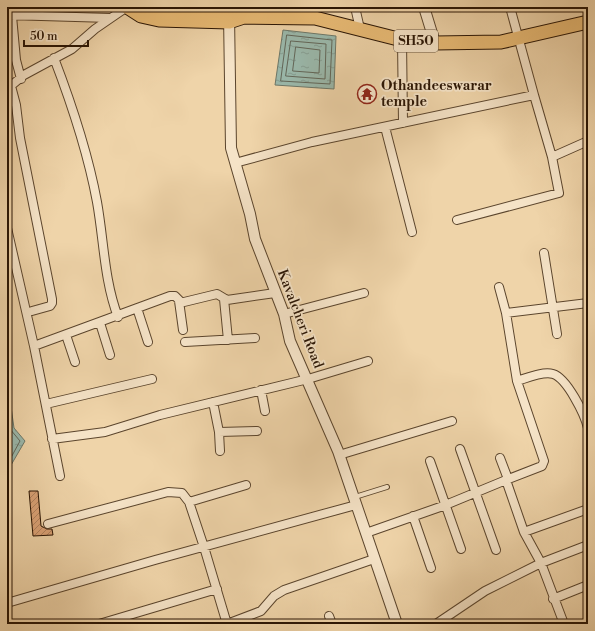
<svg xmlns="http://www.w3.org/2000/svg" width="595" height="631" viewBox="0 0 595 631" font-family="'Libre Bodoni',serif">
<style>
.water{fill:url(#water-ripples);stroke:#6d7768}
.lines{fill:none;stroke-linecap:round;stroke-linejoin:round}
.shore{stroke:#626658;stroke-width:1}
.building{fill:url(#building-hatch);stroke:#2a1504}
.service-casing{stroke:#5b452d;stroke-width:6}
.minor-casing{stroke:#5b452d;stroke-width:10}
.tertiary-casing{stroke:#5b452d;stroke-width:12}
.primary-casing{stroke:#2a1504;stroke-width:15}
.service{stroke:#f5e3c7;stroke-width:4}
.minor{stroke:#f5e3c7;stroke-width:8}
.tertiary{stroke:#f5e3c7;stroke-width:10}
.primary{stroke:#e8ba74;stroke-width:13}
.labels{text-anchor:middle;dominant-baseline:central;stroke-width:3.5;stroke-linejoin:round;paint-order:stroke}
.shield{fill:#f5e3c7;stroke:#67533e;stroke-width:1}
.shield-label{font-size:13px;font-weight:bold;fill:#2a1504}
.poi-label{font-size:14px;font-weight:bold;fill:#2a1504;stroke:#f5e3c7;text-anchor:start}
.street-label{font-size:14px;fill:#2a1504;stroke:#f5e3c7}
</style>
<defs>
<pattern id="water-ripples" width="26" height="14" patternUnits="userSpaceOnUse"><rect width="26" height="14" fill="#9ab8ab"/><path d="M2 4q2-2 4 0t4 0M15 11q2-2 4 0t4 0" fill="none" stroke="#859d92"/></pattern>
<pattern id="building-hatch" width="6" height="6" patternUnits="userSpaceOnUse"><rect width="6" height="6" fill="#daa276"/><path d="M-1 1l2-2M0 6l6-6M5 7l2-2" fill="none" stroke="#b1835f"/></pattern>
</defs>
<rect width="100%" height="100%" fill="#efd4a9"/>
<filter id="stains"><feTurbulence type="fractalNoise" baseFrequency=".005" numOctaves="4"/><feColorMatrix values="0 0 0 0 .2 0 0 0 0 .09 0 0 0 0 .02 0 0 0 .5 -.17"/></filter>
<radialGradient id="worn" r=".72"><stop offset=".6" stop-color="#630" stop-opacity="0"/><stop offset="1" stop-color="#630" stop-opacity=".3"/></radialGradient>
<path class="water" d="M283 30 336 36 334 89 275 85Z
M7 379 14 428 25 441 7 472Z"/>
<g class="lines">
<path class="shore" d="M287 35 332 40 330 84 281 81Z
M291 41 326 44 325 79 286 76Z
M296 47 320 50 319 73 293 71Z
M7 407 10 429 20 441 7 465"/>
</g>
<path class="building" d="M29 491H38L41 526 47 529H52L53 535 33 536Z"/>
<g class="lines">
<g class="service-casing">
<path id="service" d="M355 497 387 487"/>
</g>
<g class="minor-casing">
<path id="minor" d="M355 7 360 29
M510 7 534 95
M7 15 110 18
M12 16 16 60 21 79
M402 40 403 123
M54 58C72 105 88 153 97 202 104 241 104 280 118 317
M11 86 16 105 20 138 52 299V303L50 306 32 311
M7 89 24 75 72 49 95 29 127 7
M385 127 412 232
M235 163 312 142 534 95 552 157
M457 220 559 193 552 157 588 141
M7 228 34 346 60 476
M544 253 557 334
M499 287 506 313 517 381 544 461 542 466 506 480 524 532 541 563 564 624
M224 299 228 340
M179 301 183 330
M137 308 148 342
M506 313 588 303
M284 314 364 293
M100 323 110 355
M66 335 75 362
M185 342 255 338
M34 346 170 296H175L181 302H184L217 294 227 300 275 293
M517 381C527 378 543 371 553 374 567 378 585 415 588 428
M261 390 265 411
M213 402 219 432 257 431
M46 404 152 379
M219 432 220 451
M52 439 105 432 160 415 308 379 368 361
M460 449 496 550
M339 455 452 421
M500 458 508 479
M430 461 461 549
M189 502 246 485
M413 516 431 568
M48 524 168 492 182 493 189 502 204 547 227 624
M524 532 588 509
M366 533 443 506 506 480
M553 599 588 585
M7 603 155 560 356 505
M329 616 332 624
M99 624 217 589
M227 624 261 611 274 596 284 590 374 559
M436 624 485 591 541 563 588 545"/>
</g>
<g class="tertiary-casing">
<path id="tertiary" d="M424 7 435 43
M229 15 231 148 250 214 255 239 284 314 290 341 338 451 397 624"/>
</g>
<g class="primary-casing">
<path id="primary" d="M127 7 141 16 159 20 229 22 244 17 315 18 402 40 435 43 501 42 588 22
M151 7 167 11 229 13 244 17"/>
</g>
<use href="#service" class="service"/>
<use href="#minor" class="minor"/>
<use href="#tertiary" class="tertiary"/>
<use href="#primary" class="primary"/>
</g>
<defs>
<g id="temple-ring" transform="scale(1)"><circle r="9.5" fill="#f5e3c7" stroke="#8f2418" stroke-width="1.5"/><path d="M0-6L5-2H3V0L6.5 2.5H4V6H1.5V3h-3V6H-4V2.5H-6.5L-3 0V-2H-5Z" fill="#8f2418"/></g>
</defs>
<g fill-rule="evenodd">
<use href="#temple-ring" x="367" y="94"/>
</g>
<g class="labels">
<rect class="shield" x="394" y="30" width="44" height="22" rx="3"/>
<g class="shield-label">
<text x="416" y="41">SH50</text>
</g>
<g class="poi-label">
<text x="381" y="86">Othandeeswarar<tspan x="381" dy="16">temple</tspan></text>
</g>
<g class="street-label">
<text transform="translate(300 319) rotate(69)">Kavalcheri Road</text>
</g>
</g>
<rect width="595" height="631" fill="none" stroke="#efd4a9" stroke-width="24"/>
<rect x="8" y="8" width="579" height="615" fill="none" stroke="#2a1504" stroke-width="2"/>
<rect x="12" y="12" width="571" height="607" fill="none" stroke="#2a1504"/>
<path d="M24 40v6h64v-6" fill="none" stroke="#2a1504" stroke-width="2"/>
<text x="30" y="40" font-size="12" fill="#2a1504" stroke="#f5e3c7" stroke-width="3" paint-order="stroke">50 m</text>
<rect width="100%" height="100%" filter="url(#stains)"/>
<rect width="100%" height="100%" fill="url(#worn)"/>
</svg>
